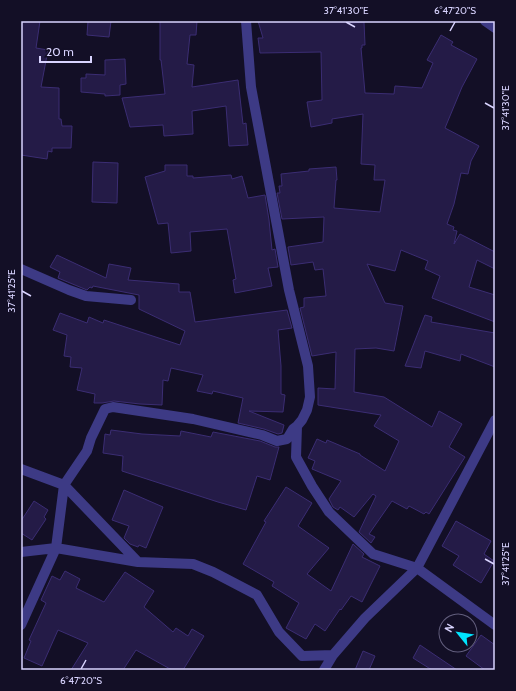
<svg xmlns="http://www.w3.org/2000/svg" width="516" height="691" viewBox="0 0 516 691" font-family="Cabin,sans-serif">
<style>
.building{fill:#241b47;stroke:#3b2d73}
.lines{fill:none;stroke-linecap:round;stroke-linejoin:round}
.minor{stroke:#3d3a85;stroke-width:10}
.ticks{fill:none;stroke:#d9d4ff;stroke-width:1.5}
.neatline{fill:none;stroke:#d9d4ff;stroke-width:1.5}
.ticks-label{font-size:10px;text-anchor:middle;fill:#d9d4ff}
</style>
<rect width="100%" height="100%" fill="#130f26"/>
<path class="building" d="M21 21H40L36 48 48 50 41 87 59 88V119H61L62 126H72L71 148H52V152L48 151 47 159 21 155Z
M88 21H111L109 37 87 35Z
M160 21H197L196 35H190L187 64 194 65 192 87 238 80 243 124 246 123 248 145 229 146 226 106 192 111 193 134 164 136 163 125 130 127 122 98 165 94 161 60H160Z
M258 21H352V23L364 22 365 45H362V48H361L365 93 394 94 395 86 422 88 433 63 427 60 441 35 453 42 451 45 477 59 462 87 445 128 479 146 471 161 468 174 461 173 454 204 447 224 454 227 453 230 457 231 454 244 460 234 495 252V269L477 260 469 287 495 295V322L432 298 440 276 425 269 428 261 401 250 395 271 367 264 385 303 403 306 394 351 376 348 355 349 354 392 384 397 432 427 439 411 462 424 449 447 465 457 429 514 426 512 424 514 409 506 407 509 392 501 369 534 375 537 371 543 359 532 376 496 373 494 354 517 340 507 338 510 333 507 329 499 341 481 312 469 315 461 308 458 317 439 326 443 327 440 360 454V455L385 471 399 441 374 426 381 415 318 405V388L335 389 336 352 312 356 300 308 304 307V298L326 296 323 269 315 270 313 262 291 265 288 247 323 242 324 217 282 219 277 193H280L279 186H282L281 174 309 171V169L336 167 337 180H336L334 208 380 212 385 180H374L375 165 361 164 363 114 332 119V123L311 127 307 102 322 100 321 52 260 53 258 38H263Z
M125 59 126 84 120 85V95L105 96V94L81 92V78H86V74L105 75V60Z
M93 162 118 163 117 203 92 202Z
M165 165H187V176H193V178L231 175 232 179 242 176 248 198 265 195 269 220 272 250 275 249 278 267 268 268 272 286 235 293 233 280 236 279 227 229 190 232 191 251 171 253 168 223 158 224 145 177 165 171Z
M57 255 106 278 109 264 131 268 128 280 179 284V292H190L195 322 287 310 292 328 278 330 281 366V394L285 395 283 412 249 411 284 425 282 433 278 434 264 429 238 423 243 398 213 391 212 394 197 391 203 375 171 368 168 381 163 380 162 405 140 404 114 401 102 403H94L95 394 77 390 82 368 70 367 71 357 64 356 67 335 53 330 60 313 87 323 89 317 103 323 104 320 180 345 185 331 139 309V295L93 286 92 288 90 287 87 290 58 278 60 272 50 267Z
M425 315 432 317 431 322 495 333V367L461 354 460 361 425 351 421 368 405 366Z
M111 430 142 434 180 436 181 431 211 437 213 432 260 441 275 447H279L270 480 257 476 246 510 218 502 122 471 123 456 103 453 105 434 110 435Z
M286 487 312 503 298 526 329 548 307 574 331 591 353 544 364 554 362 557 380 566 362 602 351 596 341 610 340 609 325 631 315 624 306 639 286 628 299 603 272 586 274 582 243 564 266 522 264 521Z
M124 490 163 507 146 548 139 545 138 547 130 544 124 538 129 526 112 520Z
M34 501 48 510 44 517 46 519 32 540 21 533V521Z
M456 521 491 541 484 554 494 561 481 583 453 565 459 556 442 546Z
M65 571 80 579 76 588 104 602 125 572 154 591 144 607 173 632 176 628 188 636 192 629 204 636 183 670H172L136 650 123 670H71L88 643 58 630 42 666 24 658 31 641 29 640 46 603 41 600 52 576 60 580Z
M481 635 495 645V670H485L466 656Z
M420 645 457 670H432L413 658Z
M363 651 375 656 369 670H355Z"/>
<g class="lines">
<path class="minor" d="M485 21 495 28
M21 269 69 290 86 296 131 300
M297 426 296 457 312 486 329 512 373 554 417 568 495 625
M21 469 64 485 138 562
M21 552 56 548 138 562 193 564 213 572 257 595 279 632 302 656 333 655
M21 625 56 548 64 485 87 451 91 438 105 409 113 407 193 419 262 435 277 441 287 439 293 429 297 426 302 420 307 410 310 397 308 366 289 290 251 87 246 21
M324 670 333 655 365 618 417 568 495 420"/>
</g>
<path class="ticks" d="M346 22 355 27M450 31 455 22M485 103 494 108M22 291 31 296M485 559 494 564M81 669 86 660"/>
<rect width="516" height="691" fill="none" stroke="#130f26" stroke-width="44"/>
<g transform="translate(458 633) rotate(300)"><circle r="19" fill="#130f26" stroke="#625e7d"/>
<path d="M0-3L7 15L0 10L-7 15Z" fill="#00e5ff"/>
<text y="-6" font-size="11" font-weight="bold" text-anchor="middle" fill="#d9d4ff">N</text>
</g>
<path d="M40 56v6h51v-6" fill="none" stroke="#d9d4ff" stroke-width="2"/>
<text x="46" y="56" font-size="12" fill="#d9d4ff" stroke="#130f26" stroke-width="3" paint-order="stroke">20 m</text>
<rect x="22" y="22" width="472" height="647" class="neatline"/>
<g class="ticks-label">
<text x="346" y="14">37°41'30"E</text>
<text x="455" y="14">6°47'20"S</text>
<text transform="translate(505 108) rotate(-90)" y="4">37°41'30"E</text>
<text transform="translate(11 291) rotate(-90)" y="4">37°41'25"E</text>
<text transform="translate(505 564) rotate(-90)" y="4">37°41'25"E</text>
<text x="81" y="684">6°47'20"S</text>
</g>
</svg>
